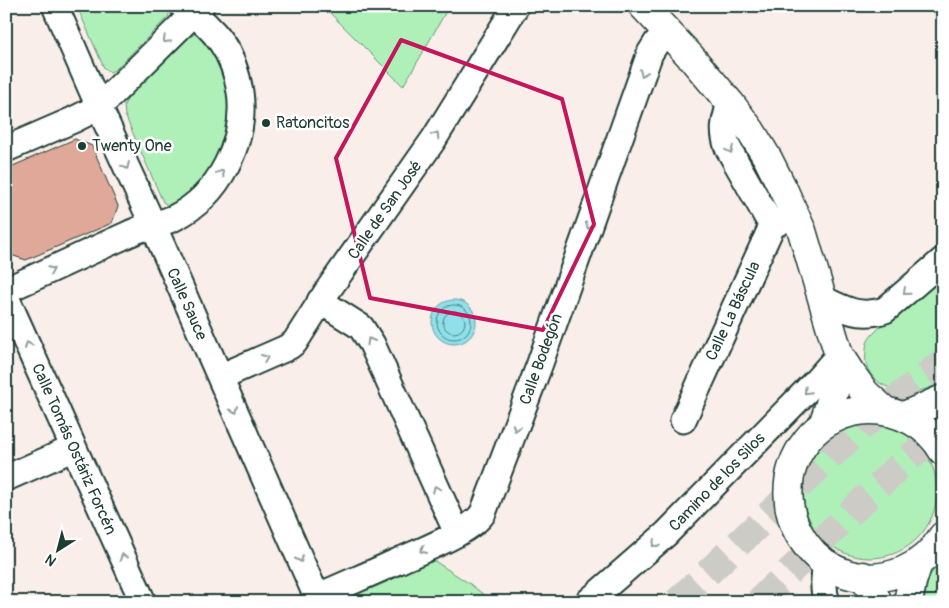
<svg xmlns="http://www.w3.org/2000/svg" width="949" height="608" viewBox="0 0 949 608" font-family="Pangolin,sans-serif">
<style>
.green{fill:#aff0b9;stroke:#679676}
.water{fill:#90e0eb;stroke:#639fa2}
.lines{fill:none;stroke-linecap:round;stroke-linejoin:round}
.shore{stroke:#4c7e7d;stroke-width:1}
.building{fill:#e0a898;stroke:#1f3d34}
.highway-tunnel{stroke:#cdcbc6;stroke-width:28;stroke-dasharray:28 14;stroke-linecap:butt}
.street-casing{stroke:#1f3d34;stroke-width:29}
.primary-casing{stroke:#1f3d34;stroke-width:31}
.street{stroke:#fff;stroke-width:25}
.primary{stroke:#fff;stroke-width:28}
.oneway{stroke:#8f9e9a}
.marked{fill:none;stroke:#c2185b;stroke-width:4;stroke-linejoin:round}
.poi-dot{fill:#1f3d34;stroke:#fff;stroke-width:2}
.labels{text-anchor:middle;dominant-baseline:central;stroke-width:5;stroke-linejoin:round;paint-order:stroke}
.poi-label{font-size:16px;fill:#1f3d34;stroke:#fff;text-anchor:start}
.street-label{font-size:16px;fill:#1f3d34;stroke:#fff}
</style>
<rect width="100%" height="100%" fill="#f9eeea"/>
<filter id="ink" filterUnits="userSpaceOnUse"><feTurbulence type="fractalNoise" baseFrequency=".02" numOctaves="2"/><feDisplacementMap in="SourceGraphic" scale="10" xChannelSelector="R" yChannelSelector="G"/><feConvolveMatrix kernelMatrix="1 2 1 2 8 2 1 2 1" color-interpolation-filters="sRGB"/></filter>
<g filter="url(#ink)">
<path class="green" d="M78 6H165C169 9 170 13 168 17L115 70 110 72 104 68 79 11Z
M323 6H449L418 61 403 86Z
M199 33 218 55 231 98 226 141 202 185 170 207 163 202 125 115 124 105 129 97 190 37 195 34Z
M943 274V379C920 403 860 391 866 352 866 349 866 344 868 341 869 338 873 334 875 332 883 323 892 316 901 309 915 297 929 286 943 274Z
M803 491a67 67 0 1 1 134 0a67 67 0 1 1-134 0Z
M430 558 470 584 493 602H340L338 597Z
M943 559V598L938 602H924L929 576Z"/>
<path class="water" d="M432 322a22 22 0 1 1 44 0a22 22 0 1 1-44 0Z"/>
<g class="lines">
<path class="shore" d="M437 322a17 17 0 1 1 34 0a17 17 0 1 1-34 0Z
M443 322a11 11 0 1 1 22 0a11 11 0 1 1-22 0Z"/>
</g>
<path class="building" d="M75 139 92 146 118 206 112 223 26 260 8 254 6 249V169Z"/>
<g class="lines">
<path class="highway-tunnel" d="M677 602 860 428 943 362
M758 602 897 468 943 430"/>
<g class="street-casing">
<path id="street" d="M55 6 99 107 153 225 319 602
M730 103C725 120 721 130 728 148L772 226
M6 149 73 120 99 107 201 6
M6 290C45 273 82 255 120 238 127 235 134 231 141 229 152 224 163 223 174 218 219 196 247 141 240 92 234 52 215 28 183 6
M6 297 143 602
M823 299C845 310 860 318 885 310L943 260
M320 301 361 327 372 344 457 533
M220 377 284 349 290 346 295 342 328 290 434 139 516 6
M683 420 772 226 795 214
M6 478 74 448
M826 563C824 576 822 589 827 602
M317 597C343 585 370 574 396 562 418 552 471 532 483 513L539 366 650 53 657 42 668 32
M588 602 666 534 816 381 839 355"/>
</g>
<g class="primary-casing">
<path id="primary" d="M643 6 690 56 730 103 751 131 768 159 784 191 802 231 839 355 850 372 865 393 885 411
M904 416 943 399
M823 425 834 392 839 355
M943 451C928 425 899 410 870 410 846 410 821 422 807 440 754 508 823 604 903 571 919 564 933 552 943 536
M863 576 878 602
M908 602 912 582 918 563"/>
</g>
<use href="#street" class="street"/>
<use href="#primary" class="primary"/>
</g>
<defs><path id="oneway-chevron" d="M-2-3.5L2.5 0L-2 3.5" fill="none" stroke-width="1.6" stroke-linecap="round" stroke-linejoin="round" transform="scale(1.25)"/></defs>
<g class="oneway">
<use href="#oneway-chevron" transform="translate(166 40) rotate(135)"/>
<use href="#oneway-chevron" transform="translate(643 73) rotate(110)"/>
<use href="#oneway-chevron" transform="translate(436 135) rotate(-58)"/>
<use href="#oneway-chevron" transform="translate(730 150) rotate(64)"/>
<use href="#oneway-chevron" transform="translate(126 166) rotate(65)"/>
<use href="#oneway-chevron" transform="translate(221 173) rotate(-59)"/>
<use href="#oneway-chevron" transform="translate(589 226) rotate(110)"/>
<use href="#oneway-chevron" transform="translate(51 270) rotate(-25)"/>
<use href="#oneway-chevron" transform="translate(906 292) rotate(139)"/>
<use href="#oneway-chevron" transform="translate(370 341) rotate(-120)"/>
<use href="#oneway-chevron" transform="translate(28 345) rotate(-114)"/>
<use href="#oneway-chevron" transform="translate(265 358) rotate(-23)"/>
<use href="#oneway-chevron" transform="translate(807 391) rotate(134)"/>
<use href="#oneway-chevron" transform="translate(235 410) rotate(66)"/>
<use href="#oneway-chevron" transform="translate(516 428) rotate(110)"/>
<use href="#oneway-chevron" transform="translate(436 489) rotate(-114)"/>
<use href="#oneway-chevron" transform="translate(655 544) rotate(139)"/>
<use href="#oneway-chevron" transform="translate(423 550) rotate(156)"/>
<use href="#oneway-chevron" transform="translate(123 557) rotate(-114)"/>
<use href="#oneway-chevron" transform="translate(300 559) rotate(66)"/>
</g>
</g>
<path class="marked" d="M401 40 562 99 594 224 543 330 370 298 336 158Z"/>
<g class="poi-dot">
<circle cx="266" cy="123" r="5"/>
<circle cx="82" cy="146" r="5"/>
</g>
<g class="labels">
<g class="poi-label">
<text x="276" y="123">Ratoncitos</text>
<text x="92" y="146">Twenty One</text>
</g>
<g class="street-label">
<text transform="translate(385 210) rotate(-55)">Calle de San José</text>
<text transform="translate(187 304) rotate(66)">Calle Sauce</text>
<text transform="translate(733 311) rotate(-65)">Calle La Báscula</text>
<text transform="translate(541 359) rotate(-70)">Calle Bodegón</text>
<text transform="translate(74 449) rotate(66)">Calle Tomás Ostáriz Forcén</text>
<text transform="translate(717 482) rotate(-46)">Camino de los Silos</text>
</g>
</g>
<rect width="949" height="608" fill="none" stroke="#fff" stroke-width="25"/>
<rect x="12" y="12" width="924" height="583" fill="none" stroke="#1f3d34" stroke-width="2" filter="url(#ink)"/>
<g transform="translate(58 550) rotate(216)" stroke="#ffffff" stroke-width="4" paint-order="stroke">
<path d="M0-4L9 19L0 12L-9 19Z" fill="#1f3d34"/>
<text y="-8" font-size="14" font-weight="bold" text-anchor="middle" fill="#1f3d34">N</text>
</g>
</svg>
